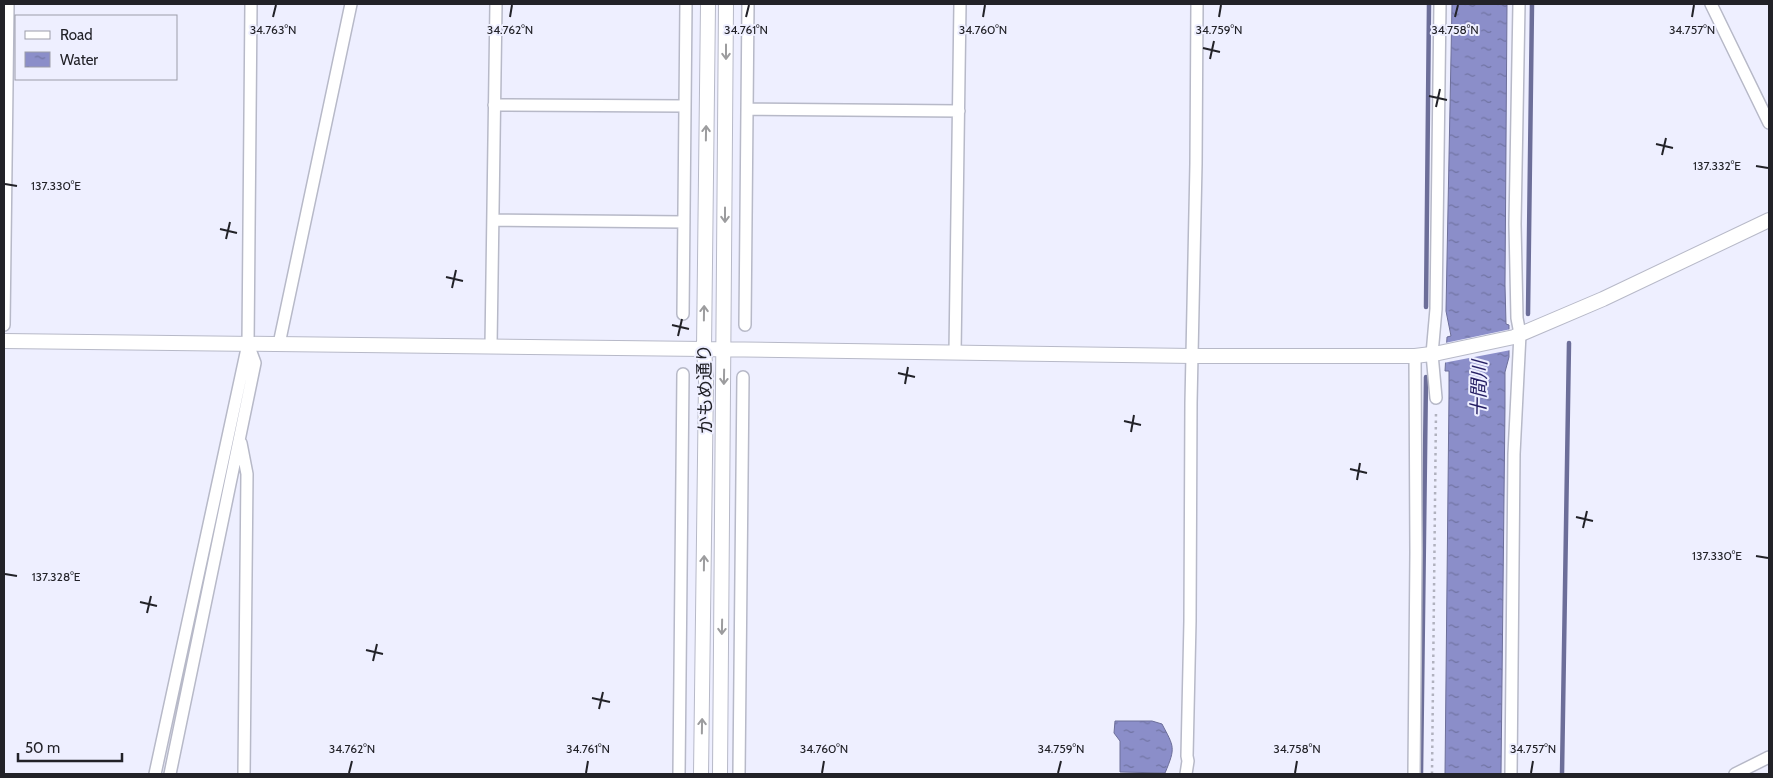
<svg xmlns="http://www.w3.org/2000/svg" width="1773" height="778" viewBox="0 0 1773 778" font-family="Cabin,'Noto Sans JP',sans-serif">
<style>
.water{fill:url(#water-ripples);stroke:#6c6e99}
.pier{fill:#eeefff}
.lines{fill:none;stroke-linecap:round;stroke-linejoin:round}
.stream{stroke:#6c6e99;stroke-width:4.5}
.minor-casing{stroke:#b7b9c8;stroke-width:14}
.tertiary-casing{stroke:#b7b9c8;stroke-width:16}
.path{stroke:#b0b1be;stroke-width:2.5;stroke-dasharray:2.5 4;stroke-linecap:butt}
.minor{stroke:#fff;stroke-width:11}
.tertiary{stroke:#fff;stroke-width:14}
.oneway{stroke:#9c9c9e}
.ticks{fill:none;stroke:#222228;stroke-width:2}
.labels{text-anchor:middle;dominant-baseline:central;stroke-width:4;stroke-linejoin:round;paint-order:stroke}
.street-label{font-size:18px;fill:#222228;stroke:#eeefff}
.water-label{font-size:19px;font-style:italic;fill:#261f64;stroke:#eeefff}
.ticks-label{font-size:12px;text-anchor:middle;fill:#222228;stroke:#eeefff;stroke-width:4;stroke-linejoin:round;paint-order:stroke}
</style>
<defs>
<pattern id="water-ripples" width="26" height="14" patternUnits="userSpaceOnUse" patternTransform="scale(1.25)"><rect width="26" height="14" fill="#8b8ec9"/><path d="M2 4q2-2 4 0t4 0M15 11q2-2 4 0t4 0" fill="none" stroke="#7174a3"/></pattern>
</defs>
<rect width="100%" height="100%" fill="#eeefff"/>
<path class="water" d="M1452 4H1507L1505 285 1506 324 1509 325V357L1505 372V406L1501 774H1445L1449 394V371H1445L1447 337 1451 336 1446 311Z
M1115 721H1152L1162 724C1174 747 1176 747 1165 773L1120 772V741L1114 733Z"/>
<path class="pier" d="M1511 329V350L1443 363 1445 343Z"/>
<g class="lines">
<path class="stream" d="M1426 307 1429 4
M1528 314 1532 4
M1421 774 1426 377
M1562 774 1569 343"/>
<g class="minor-casing">
<path id="minor" d="M1711 4 1769 123
M494 105 685 106
M747 109 959 111
M493 220 684 222
M683 314 686 4
M4 325 8 4
M745 325 748 4
M279 344 351 4
M491 346 496 4
M955 353 960 4
M1436 398 1432 354 1436 309 1440 4
M241 443 247 474 244 774
M155 774 248 344 251 4
M170 774 255 363 248 344
M679 774 683 374
M739 774 743 377
M1186 774 1188 761 1187 756 1190 621 1191 403 1196 164 1197 4
M1414 774 1416 552 1415 356
M1511 774 1514 454 1520 334 1517 318 1515 224 1519 4
M1735 774 1769 757"/>
</g>
<g class="tertiary-casing">
<path id="tertiary" d="M4 341 704 349 1193 356H1415L1439 353 1514 337 1603 299 1769 220
M701 774 706 380 704 349 708 4
M720 774 726 4"/>
</g>
<path class="path" d="M1432 774 1436 411"/>
<use href="#minor" class="minor"/>
<use href="#tertiary" class="tertiary"/>
</g>
<defs><path id="oneway-shaft" d="M-6 0H5M1.5-3L5.5 0L1.5 3" fill="none" stroke-width="1.6" stroke-linecap="round" stroke-linejoin="round" transform="scale(1.25)"/></defs>
<g class="oneway">
<use href="#oneway-shaft" transform="translate(726 52) rotate(90)"/>
<use href="#oneway-shaft" transform="translate(706 133) rotate(-89)"/>
<use href="#oneway-shaft" transform="translate(725 215) rotate(90)"/>
<use href="#oneway-shaft" transform="translate(704 313) rotate(-89)"/>
<use href="#oneway-shaft" transform="translate(724 377) rotate(91)"/>
<use href="#oneway-shaft" transform="translate(704 563) rotate(-89)"/>
<use href="#oneway-shaft" transform="translate(722 627) rotate(91)"/>
<use href="#oneway-shaft" transform="translate(702 726) rotate(-89)"/>
</g>
<path class="ticks" d="M273 17 276 5M510 17 512 5M746 17 749 5M983 17 985 5M1219 17 1221 5M1455 17 1458 5M1692 17 1694 5M1203 48 1220 52M1210 59 1214 41M1429 96 1447 100M1436 107 1440 89M1656 144 1673 148M1662 155 1666 138M1756 166 1768 168M5 184 17 186M220 229 237 233M226 239 230 222M446 277 463 281M452 288 456 270M672 325 689 329M678 336 682 319M898 373 915 377M905 384 908 367M1124 421 1141 425M1131 432 1134 415M1350 469 1367 473M1357 480 1360 463M1576 517 1593 521M1583 528 1587 511M1756 556 1768 558M5 574 17 576M140 602 157 606M147 613 151 596M366 650 383 654M373 661 377 644M592 698 610 702M599 709 603 692M349 773 352 761M586 773 588 761M822 773 824 761M1058 773 1061 761M1295 773 1297 761M1531 773 1533 761"/>
<g class="labels">
<g class="street-label">
<text transform="translate(705 389) rotate(-91)">かもめ通り</text>
</g>
<g class="water-label">
<text transform="translate(1479 389) rotate(-89)">十間川</text>
</g>
</g>
<g class="ticks-label">
<text x="273" y="34">34.763°N</text>
<text x="510" y="34">34.762°N</text>
<text x="746" y="34">34.761°N</text>
<text x="983" y="34">34.760°N</text>
<text x="1219" y="34">34.759°N</text>
<text x="1455" y="34">34.758°N</text>
<text x="1692" y="34">34.757°N</text>
<text x="1717" y="170">137.332°E</text>
<text x="56" y="190">137.330°E</text>
<text x="1717" y="560">137.330°E</text>
<text x="56" y="581">137.328°E</text>
<text x="352" y="753">34.762°N</text>
<text x="588" y="753">34.761°N</text>
<text x="824" y="753">34.760°N</text>
<text x="1061" y="753">34.759°N</text>
<text x="1297" y="753">34.758°N</text>
<text x="1533" y="753">34.757°N</text>
</g>
<rect width="1773" height="778" fill="none" stroke="#222228" stroke-width="10"/>
<rect x="15" y="15" width="162" height="65" fill="#eeefff" stroke="#9c9da9"/>
<rect x="25" y="31" width="25" height="8" fill="#ffffff" stroke="#9c9da9"/>
<text x="60" y="40" font-size="15" fill="#222228">Road</text>
<rect x="25" y="52" width="25" height="15" fill="url(#water-ripples)" stroke="#9c9da9"/>
<text x="60" y="65" font-size="15" fill="#222228">Water</text>
<path d="M18 753v8h104v-8" fill="none" stroke="#222228" stroke-width="2.5"/>
<text x="25" y="753" font-size="15" fill="#222228" stroke="#eeefff" stroke-width="4" paint-order="stroke">50 m</text>
</svg>
